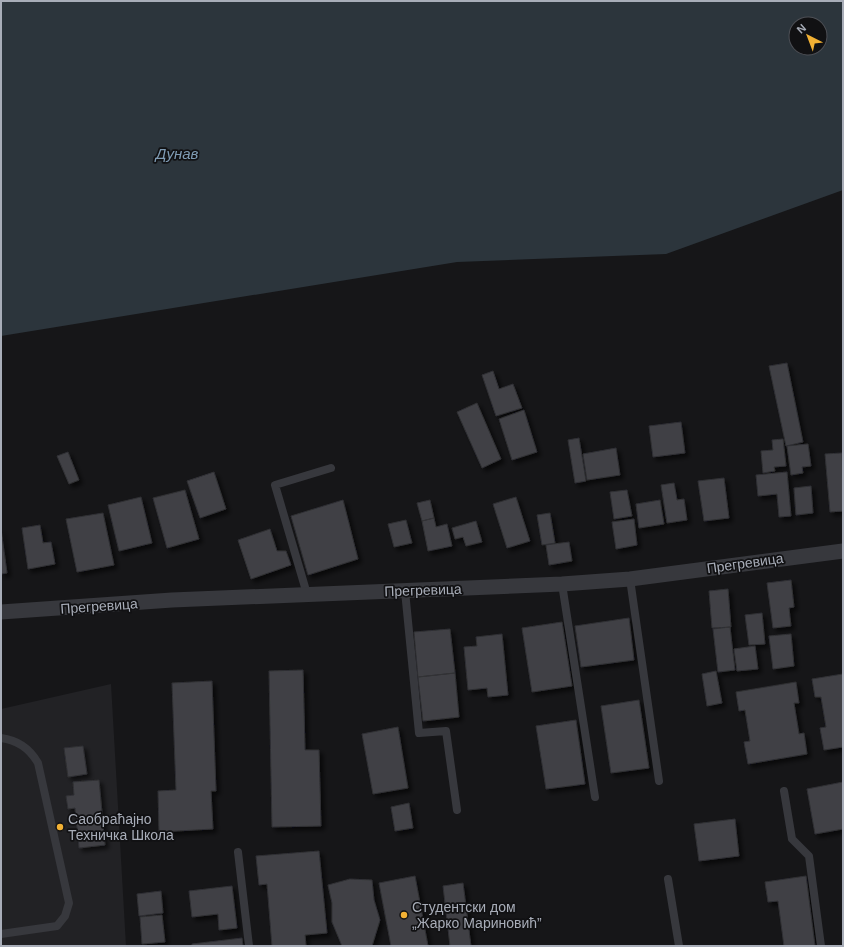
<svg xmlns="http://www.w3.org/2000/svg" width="844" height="947" viewBox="0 0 844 947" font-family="Helvetica,sans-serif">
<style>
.built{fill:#222225}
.water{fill:#2c353c;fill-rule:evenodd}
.building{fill:#404145;stroke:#303034;filter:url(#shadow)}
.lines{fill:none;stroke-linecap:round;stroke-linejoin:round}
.lane{stroke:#37383d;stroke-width:8}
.street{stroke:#37383d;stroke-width:15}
.poi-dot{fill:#f2b134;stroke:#111113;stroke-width:1.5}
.labels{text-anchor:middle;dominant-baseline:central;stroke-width:3.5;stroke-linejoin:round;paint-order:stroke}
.street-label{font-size:14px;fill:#a8adb8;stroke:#111113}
.poi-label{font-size:14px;fill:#a8adb8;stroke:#111113;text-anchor:start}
.water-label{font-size:15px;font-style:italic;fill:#7f9bb3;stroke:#111113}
</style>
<defs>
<filter id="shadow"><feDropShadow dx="3.5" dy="3.5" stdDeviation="2" flood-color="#0009"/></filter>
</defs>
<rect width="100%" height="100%" fill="#161618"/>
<path class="built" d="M111 684 126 946H1V709Z"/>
<path class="water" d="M1 1H843V190L666 254 457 262 1 336ZM796 24H820V48H796Z"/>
<path class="building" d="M787 363 803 442 786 446 769 366Z
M493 371 499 389 513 384 522 408 496 416 482 375Z
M477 403 501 459 482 468 457 412Z
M524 410 537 452 512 460 499 419Z
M681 422 685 453 653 457 649 426Z
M579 438 586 481 575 483 568 440Z
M783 439 786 466 774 467 775 471 763 473 761 451 773 450 772 440Z
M808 444 811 466 802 467 803 473 791 475 787 446Z
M616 448 620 475 587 480 583 454Z
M68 452 79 480 69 484 57 456Z
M842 453 843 511 830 512 825 454Z
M214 472 226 509 200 518 187 481Z
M787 472 791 516 779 517 777 494 758 496 756 475Z
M724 478 729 518 704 521 698 481Z
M674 483 677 500 684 499 687 520 667 523 661 485Z
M811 486 813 513 796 515 794 488Z
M185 490 199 539 167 548 153 498Z
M627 490 632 516 614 519 610 492Z
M141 497 152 543 119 551 108 505Z
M516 497 530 541 507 548 493 504Z
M343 500 358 559 308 575 291 516Z
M430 500 434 518 422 521 417 503Z
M660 500 664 524 639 528 636 504Z
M103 513 114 565 77 572 66 519Z
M550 513 555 543 542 545 537 515Z
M434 518 436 527 447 524 452 546 428 551 422 521Z
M634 519 637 545 616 549 612 522Z
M406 520 412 543 394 547 388 524Z
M476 521 482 542 466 546 463 537 455 539 452 528Z
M40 525 43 543 51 542 55 564 28 569 22 528Z
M1 529 7 573 1 574Z
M270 529 277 551H286L291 565 251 579 238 540Z
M569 542 572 561 549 565 546 545Z
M791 580 794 607 789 608 791 626 773 628 767 583Z
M728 589 731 627 712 628 709 591Z
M762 613 765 644 749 645 745 615Z
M629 618 634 660 581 667 575 626Z
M562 622 572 686 532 692 522 628Z
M730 627 735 670 718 672 713 629Z
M450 629 455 673 418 677 414 632Z
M502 634 508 695 488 697 487 688 468 690 464 647 477 646 476 637Z
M791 634 794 666 773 669 769 636Z
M755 646 758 669 737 671 734 649Z
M303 670 305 750H319L321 826 272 827 269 671Z
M716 671 722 703 707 706 702 674Z
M455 673 459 717 423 721 418 677Z
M843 674V747L824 750 820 728 826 727 821 697H815L812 679Z
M212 681 216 791H211L213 829 159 832 158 791 176 790 172 683Z
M796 682 799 703H794L799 734 804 733 807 754 748 764 744 742 750 741 745 710 739 711 736 692Z
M639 700 649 768 611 773 601 706Z
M576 720 585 784 546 789 536 726Z
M398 727 408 788 373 794 362 734Z
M83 746 87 774 68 777 64 748Z
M99 780 105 845 79 848 75 808 68 809 66 796 74 795 73 782Z
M843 782V829L815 834 807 789Z
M409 803 413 828 395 831 391 807Z
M735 819 739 856 699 861 694 824Z
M319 851 327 933 305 935 306 946H272L267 884 259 885 256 856Z
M415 876 428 946H391L379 883Z
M806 876 815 946H784L778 901 768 902 765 882Z
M350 879 372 880 374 900 380 920 372 946H342L332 922V903L328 885Z
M463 883 471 946H450L443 886Z
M232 886 237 928 219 930 218 914 192 917 189 891Z
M161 891 163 913 139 916 137 894Z
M162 915 165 942 142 944 140 917Z
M242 938 243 946H192V944Z"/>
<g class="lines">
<path class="lane" d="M630 579 659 781
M562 584 595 797
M405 591 419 733 446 731 457 810
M307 594 275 485 331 468
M1 738C17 740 30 749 38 763L69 903 65 916 57 926 1 934
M784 791 792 839 809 856 821 946
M238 852 249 946
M668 879 679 946"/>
<path class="street" d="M1 612 172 600 562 584 630 579 843 551"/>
</g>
<g class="poi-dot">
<circle cx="60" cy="827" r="4"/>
<circle cx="404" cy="915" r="4"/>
</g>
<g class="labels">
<g class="street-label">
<text transform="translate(745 563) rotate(-8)">Прегревица</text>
<text transform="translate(423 590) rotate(-2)">Прегревица</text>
<text transform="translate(99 606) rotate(-4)">Прегревица</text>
</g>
<g class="poi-label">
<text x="68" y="819">Саобраћајно<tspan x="68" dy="16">Техничка Школа</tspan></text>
<text x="412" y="907">Студентски дом<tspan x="412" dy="16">„Жарко Мариновић”</tspan></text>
</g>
<g class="water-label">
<text x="177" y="153">Дунав</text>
</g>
</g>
<rect width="844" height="947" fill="none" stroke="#a8adb8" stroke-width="4"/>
<g transform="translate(808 36) rotate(318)"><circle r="19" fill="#111113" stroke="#4d4f55"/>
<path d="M0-3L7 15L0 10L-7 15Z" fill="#f2b134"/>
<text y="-6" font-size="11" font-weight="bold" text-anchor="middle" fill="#a8adb8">N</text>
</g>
</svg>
